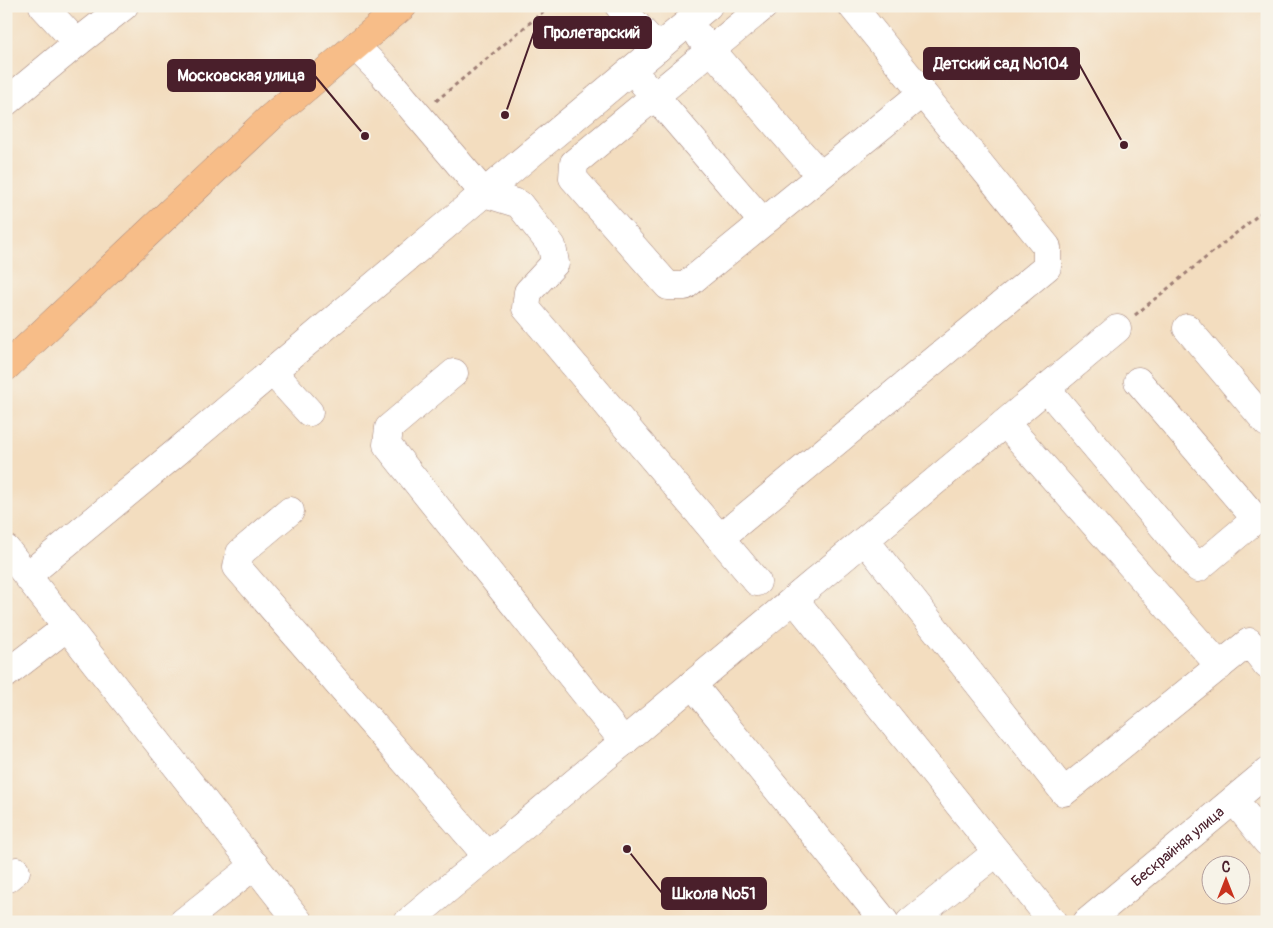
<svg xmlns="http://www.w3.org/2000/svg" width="1273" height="928" viewBox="0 0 1273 928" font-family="Pangolin,sans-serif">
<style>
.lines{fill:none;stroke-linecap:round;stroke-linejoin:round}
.minor-casing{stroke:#9e7e75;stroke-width:29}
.major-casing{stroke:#9e7e75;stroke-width:29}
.path{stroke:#9e7e75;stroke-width:3;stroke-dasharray:4 4;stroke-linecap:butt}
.minor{stroke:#fff;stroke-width:28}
.major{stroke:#f7bd88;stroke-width:28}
.labels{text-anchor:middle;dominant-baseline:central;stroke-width:4;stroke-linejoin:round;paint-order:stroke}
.street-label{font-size:15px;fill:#4a1f2b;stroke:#f7f3e8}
.leader{fill:none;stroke:#4a1f2b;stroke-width:2}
.callout-dot{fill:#4a1f2b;stroke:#f7f3e8;stroke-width:2}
.callout{fill:#4a1f2b;stroke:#4a1f2b;stroke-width:2}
.callout-label{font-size:16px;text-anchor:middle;font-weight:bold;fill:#fff}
</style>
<rect width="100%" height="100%" fill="#f7f3e8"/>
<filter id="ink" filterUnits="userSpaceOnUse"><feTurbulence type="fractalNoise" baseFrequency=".02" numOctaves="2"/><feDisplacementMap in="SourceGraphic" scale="10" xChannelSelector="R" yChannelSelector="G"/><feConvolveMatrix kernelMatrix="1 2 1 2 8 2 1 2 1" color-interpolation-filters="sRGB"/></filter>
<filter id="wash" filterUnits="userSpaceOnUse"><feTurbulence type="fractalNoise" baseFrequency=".0096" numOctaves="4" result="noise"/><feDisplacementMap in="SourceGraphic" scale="20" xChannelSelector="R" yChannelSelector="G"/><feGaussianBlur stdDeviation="1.12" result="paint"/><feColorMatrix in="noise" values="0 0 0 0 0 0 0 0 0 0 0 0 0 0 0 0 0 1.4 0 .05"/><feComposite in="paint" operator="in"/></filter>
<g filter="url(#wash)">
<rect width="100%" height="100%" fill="#f3ddbf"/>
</g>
<g filter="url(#ink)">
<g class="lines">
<g class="minor-casing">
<g id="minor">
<path d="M619 6 658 48"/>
<path d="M764 6 574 163 573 178 668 286H685L922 93"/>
<path d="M700 37 820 175"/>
<path d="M77 43 124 6"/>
<path d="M355 46 383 74 484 193 708 6"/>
<path d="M643 83 655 96 763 222"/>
<path d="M6 102 77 43 43 6"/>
<path d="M1187 328 1267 423"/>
<path d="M272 371 309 412"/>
<path d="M454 373 389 428 387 445 624 742"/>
<path d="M1046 388 1198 568 1256 519 1138 381"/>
<path d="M1005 423 1220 666"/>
<path d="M290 511 240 553 237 567 487 856"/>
<path d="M720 538 1047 267V247L852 6"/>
<path d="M865 540 1064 792 1249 642 1267 665"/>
<path d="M6 549 299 922"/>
<path d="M28 575 172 456 484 193 519 204 552 246 555 263 528 292 526 308 757 582"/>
<path d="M794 599 1053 922"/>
<path d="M6 674 67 627"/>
<path d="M692 684 885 922"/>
<path d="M1234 800 1267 842"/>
<path d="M6 879 16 871"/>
<path d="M183 922 255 865"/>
<path d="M408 922 1117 329"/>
<path d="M910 922 997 852"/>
<path id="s1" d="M1087 922 1267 772"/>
</g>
</g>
<g class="major-casing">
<path id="major" d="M6 367 270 118 403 6"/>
</g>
<path class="path" d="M436 101 550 6
M1135 315 1267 208"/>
<use href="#minor" class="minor"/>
<use href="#major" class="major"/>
</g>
</g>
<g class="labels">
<g class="street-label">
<text stroke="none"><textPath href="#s1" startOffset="118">Бескрайняя улица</textPath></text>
</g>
</g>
<path class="leader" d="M505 115L534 32M1124 145L1079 64M365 136L315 76M627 849L662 893"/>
<g class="callout-dot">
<circle cx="505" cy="115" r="5"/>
<circle cx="1124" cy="145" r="5"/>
<circle cx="365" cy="136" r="5"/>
<circle cx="627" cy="849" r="5"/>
</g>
<g class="callout">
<rect x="534" y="17" width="117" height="31" rx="5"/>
<rect x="924" y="48" width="155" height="31" rx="5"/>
<rect x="168" y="60" width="147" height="31" rx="5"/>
<rect x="662" y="878" width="104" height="31" rx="5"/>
</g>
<g class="callout-label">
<text x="592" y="38">Пролетарский</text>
<text x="1001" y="69">Детский сад №104</text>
<text x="241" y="81">Московская улица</text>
<text x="714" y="899">Школа №51</text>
</g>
<rect width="1273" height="928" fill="none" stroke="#f7f3e8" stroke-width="25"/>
<g transform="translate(1226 880)"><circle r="24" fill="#f7f3e8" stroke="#b29e9c"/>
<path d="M0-4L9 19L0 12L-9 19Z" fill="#c8321e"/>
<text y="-8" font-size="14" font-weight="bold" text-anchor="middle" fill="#4a1f2b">С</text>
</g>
</svg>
